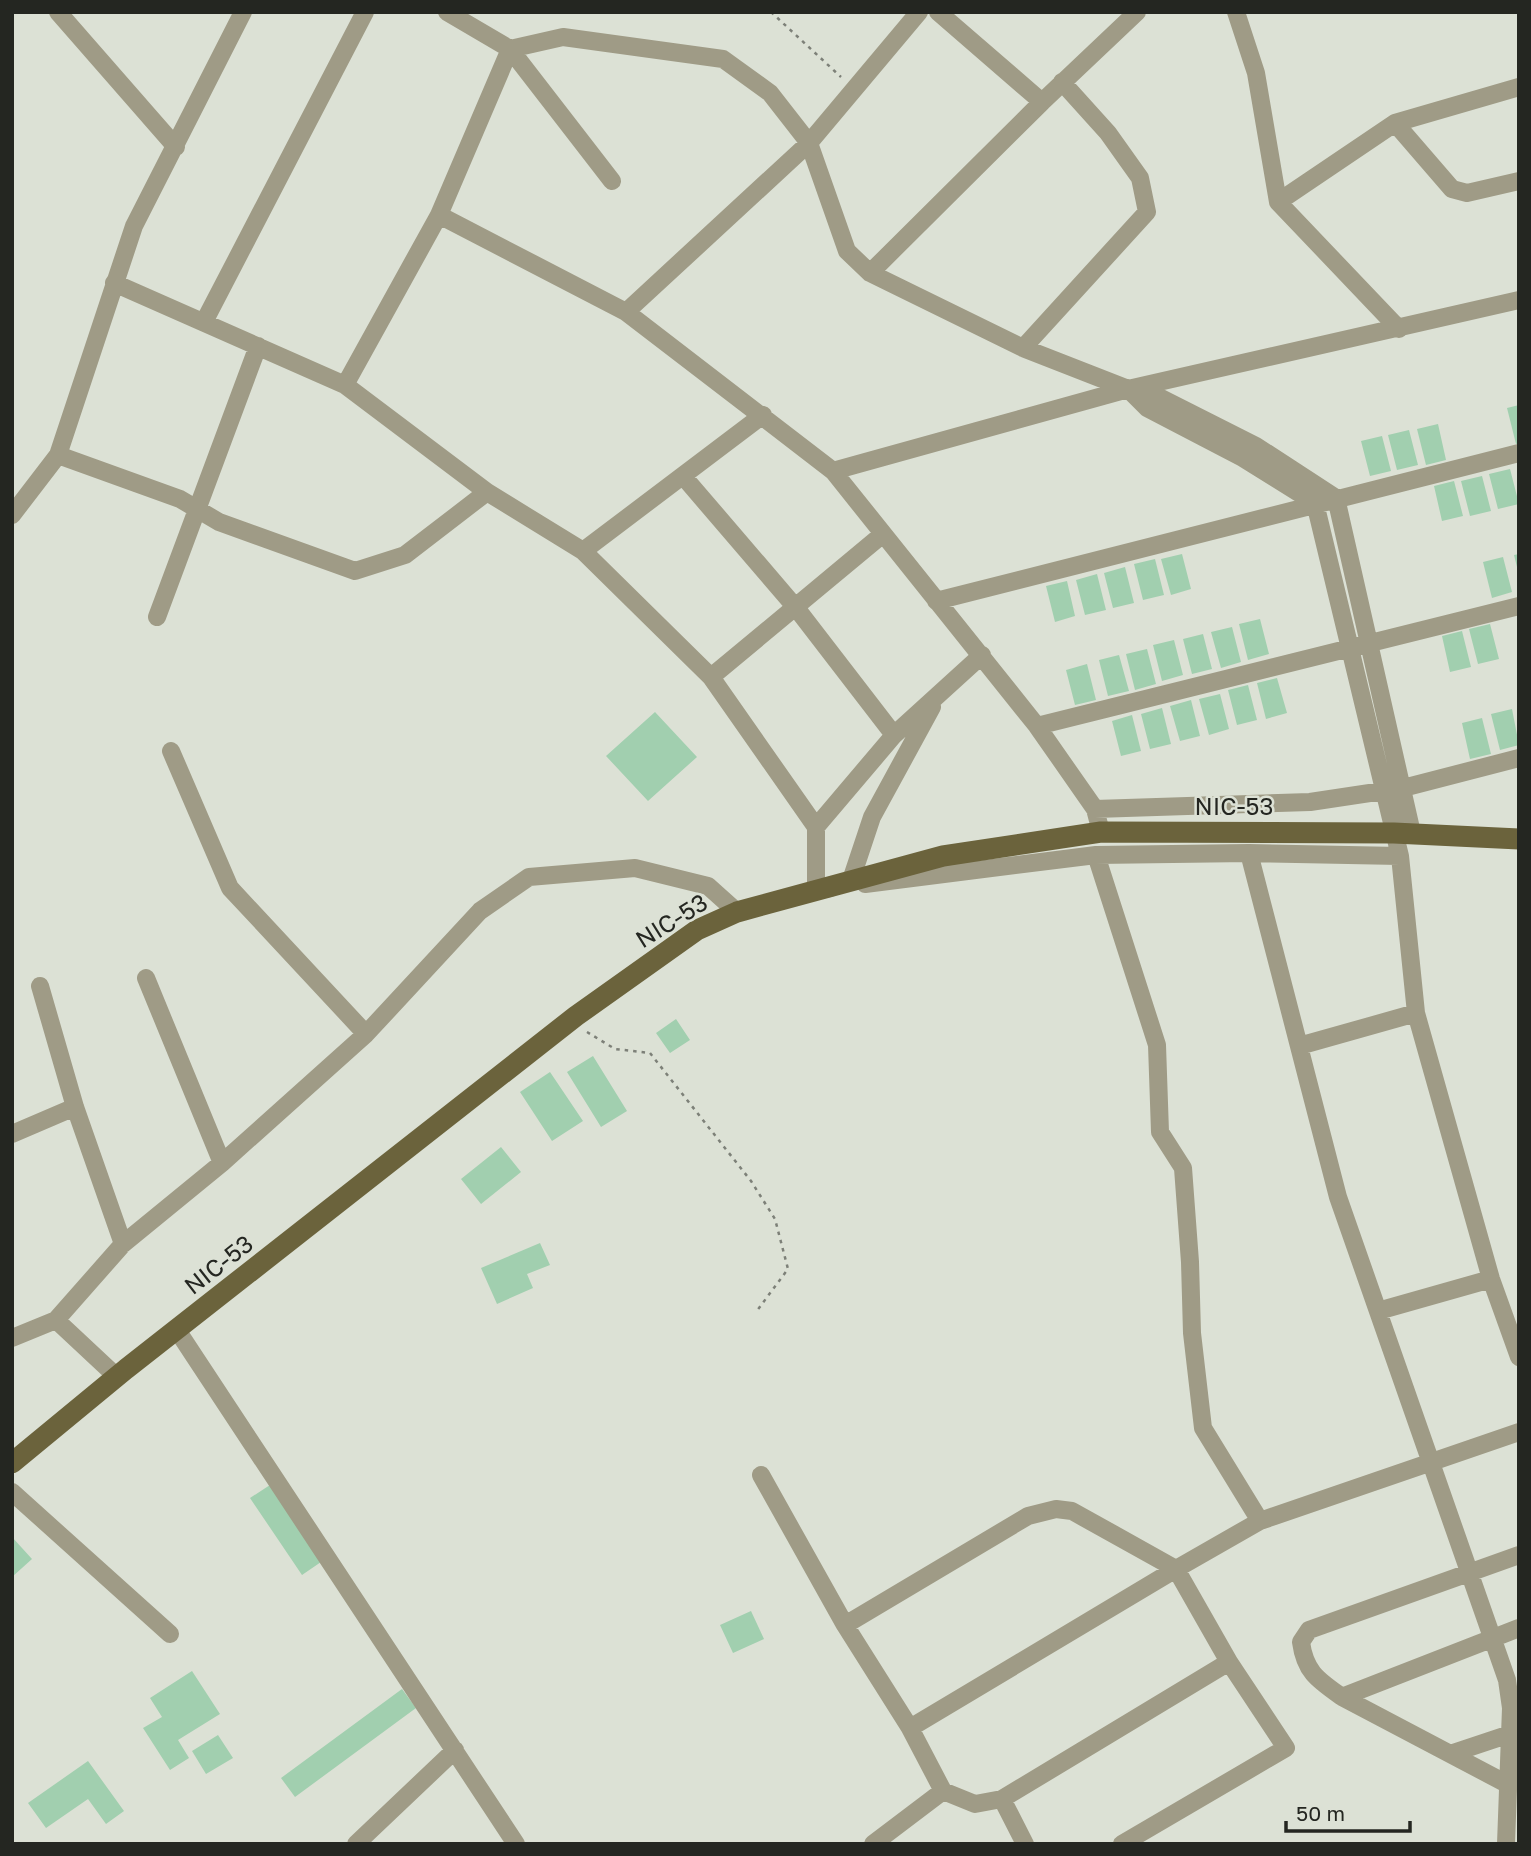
<svg xmlns="http://www.w3.org/2000/svg" width="1531" height="1856" viewBox="0 0 1531 1856" font-family="'Golos Text',sans-serif">
<style>
.building{fill:#a1cfaf}
.lines{fill:none;stroke-linecap:round;stroke-linejoin:round}
.path{stroke:#7d8078;stroke-width:2.5;stroke-dasharray:3.5 5;stroke-linecap:butt}
.minor{stroke:#9f9b86;stroke-width:18}
.major{stroke:#6b633c;stroke-width:21}
.labels{text-anchor:middle;dominant-baseline:central;stroke-width:5;stroke-linejoin:round;paint-order:stroke}
.street-label{font-size:24px;fill:#242621;stroke:#dce1d5}
</style>
<rect width="100%" height="100%" fill="#dce1d5"/>
<path class="building" d="M1519 405V443L1516 444 1507 408Z
M1438 424 1446 460 1426 465 1417 429Z
M1409 430 1418 465 1397 470 1388 435Z
M1382 436 1391 471 1370 476 1361 441Z
M1510 469 1519 504 1498 509 1489 474Z
M1482 476 1491 511 1470 516 1461 481Z
M1454 481 1463 516 1442 521 1434 486Z
M1182 554 1191 589 1171 595 1161 559Z
M1519 554V571H1518L1514 555Z
M1503 557 1512 592 1492 598 1483 562Z
M1155 559 1164 595 1143 600 1134 564Z
M1125 567 1134 603 1113 608 1104 573Z
M1097 574 1106 610 1085 615 1076 580Z
M1067 581 1075 616 1055 622 1046 586Z
M1260 619 1269 654 1248 660 1239 624Z
M1490 624 1499 659 1478 664 1469 629Z
M1232 627 1241 662 1221 668 1211 632Z
M1462 631 1471 667 1450 672 1442 636Z
M1203 634 1212 669 1192 674 1183 639Z
M1174 640 1183 675 1162 681 1153 645Z
M1147 649 1156 684 1135 690 1126 654Z
M1119 655 1129 691 1108 696 1099 660Z
M1087 664 1096 700 1075 705 1066 670Z
M1277 678 1287 713 1266 719 1257 683Z
M1248 685 1257 720 1237 725 1228 690Z
M1220 694 1229 729 1209 735 1199 699Z
M1191 700 1200 736 1180 741 1170 706Z
M1162 708 1171 744 1150 749 1141 714Z
M1512 709 1519 745 1500 750 1491 714Z
M655 712 697 757 648 801 606 756Z
M1132 715 1141 751 1121 756 1112 721Z
M1482 718 1491 754 1470 759 1462 723Z
M676 1019 690 1040 670 1053 656 1033Z
M593 1056 627 1111 601 1127 567 1072Z
M550 1072 583 1121 552 1141 520 1092Z
M501 1147 521 1172 481 1204 461 1179Z
M540 1243 550 1265 527 1274 533 1288 497 1304 481 1268Z
M270 1485 321 1562 302 1575 250 1498Z
M12 1537 32 1559 12 1577Z
M751 1611 764 1639 733 1653 720 1625Z
M192 1671 220 1714 178 1740 189 1758 170 1770 143 1728 162 1717 150 1698Z
M402 1689 416 1708 295 1797 281 1778Z
M218 1735 233 1758 206 1774 192 1751Z
M88 1761 124 1811 106 1824 88 1799 46 1828 28 1803Z"/>
<g class="lines">
<path class="path" d="M771 12 841 77
M587 1032 615 1049 650 1053 751 1181 775 1219 788 1269 756 1312"/>
<path class="minor" d="M58 12 176 147
M447 12 510 49 563 37 723 59 770 93 809 143 847 251 870 273 1023 348 1128 389 1157 396 1256 446 1336 498 1412 833
M938 12 1042 102
M1236 12 1256 73 1278 202 1399 329
M1395 123 1452 189 1467 193 1519 181
M1278 202 1395 123 1519 87
M439 215 626 312 833 471 1037 726 1095 809 1101 832
M870 273 1042 102 1137 12
M114 283 345 385 487 492 583 551 711 677 816 827
M626 312 809 143 919 12
M204 322 365 12
M1023 348 1147 212 1140 178 1108 133 1062 82
M345 385 439 215 510 49 612 181
M58 455 180 499 219 522 355 571 405 555 487 492
M833 471 1128 389 1519 300
M683 476 797 609 894 735
M12 515 58 455 134 226 243 12
M583 551 763 415
M936 601 1519 453
M157 617 258 346
M711 677 883 534
M1037 726 1519 606
M171 751 230 888 366 1034
M1095 809 1310 802 1403 788 1519 758
M1249 853 1338 1197 1507 1680 1511 1708 1506 1844
M1096 855 1157 1045 1160 1132 1183 1168 1190 1262 1192 1333 1203 1428 1260 1521
M1400 856 1416 1013 1491 1279 1519 1357
M851 880 872 817 932 707
M865 884 1096 855 1249 853 1400 856 1315 503 1243 458 1147 408 1128 389
M830 888 816 890V827L894 735 982 655
M146 978 222 1163
M40 986 75 1107 123 1244
M1299 1046 1416 1013
M12 1134 75 1107
M1378 1311 1491 1279
M56 1320 117 1377
M177 1330 516 1844
M12 1338 56 1320 123 1244 222 1163 366 1034 480 911 529 877 635 868 708 886 737 912
M761 1475 845 1625
M12 1492 170 1634
M1342 1697 1519 1628
M910 1728 1176 1569 1072 1511 1056 1509 1028 1516 845 1625 910 1728 943 1791 975 1804 1002 1799 1229 1662
M1450 1754 1510 1734
M1509 1785 1342 1697C1318 1680 1305 1672 1301 1642L1309 1630 1519 1555
M1002 1799 1025 1844
M356 1844 455 1750
M873 1844 943 1791
M1122 1844 1286 1748 1229 1662 1176 1569 1260 1521 1519 1432"/>
<path class="major" d="M12 1463 126 1369 576 1016 697 930 737 912 943 856 1101 832 1394 833 1519 839"/>
</g>
<g class="labels">
<g class="street-label">
<text x="1234" y="805">NIC-53</text>
<text transform="translate(671 920) rotate(-32)">NIC-53</text>
<text transform="translate(218 1264) rotate(-38)">NIC-53</text>
</g>
</g>
<rect width="1531" height="1856" fill="none" stroke="#242621" stroke-width="28"/>
<path d="M1286 1821v10h124v-10" fill="none" stroke="#242621" stroke-width="3.5"/>
<text x="1296" y="1821" font-size="21" fill="#242621" stroke="#dce1d5" stroke-width="5" paint-order="stroke">50 m</text>
</svg>
